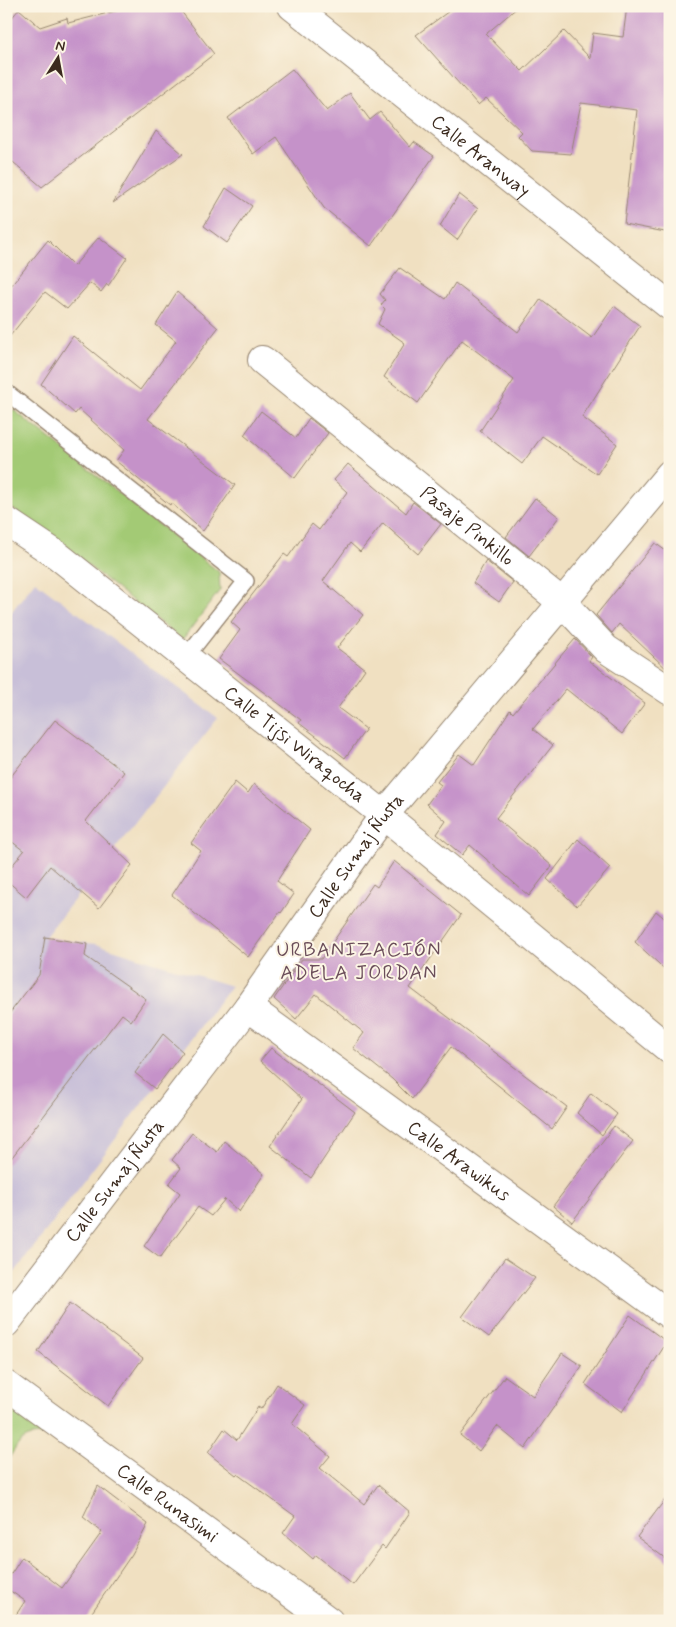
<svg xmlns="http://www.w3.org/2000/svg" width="676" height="1627" viewBox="0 0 676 1627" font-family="Mynerve,sans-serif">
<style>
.industrial{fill:#c8bfd8}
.green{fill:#a3ca75;stroke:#6f7a4a}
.building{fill:#c592c9}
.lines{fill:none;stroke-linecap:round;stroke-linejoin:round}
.service-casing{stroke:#968570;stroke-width:18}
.minor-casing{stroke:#968570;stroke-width:30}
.service{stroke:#fff;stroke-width:15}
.minor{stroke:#fff;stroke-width:28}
.labels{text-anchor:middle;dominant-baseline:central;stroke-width:4;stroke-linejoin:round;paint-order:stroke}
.street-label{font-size:19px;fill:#3b2a1e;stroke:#fcf5e5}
.neighbourhood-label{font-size:20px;letter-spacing:1px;fill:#6b4e5a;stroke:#fcf5e5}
</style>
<rect width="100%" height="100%" fill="#fcf5e5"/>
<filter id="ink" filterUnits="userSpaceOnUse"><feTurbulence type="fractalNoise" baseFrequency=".02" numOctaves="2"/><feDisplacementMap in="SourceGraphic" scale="10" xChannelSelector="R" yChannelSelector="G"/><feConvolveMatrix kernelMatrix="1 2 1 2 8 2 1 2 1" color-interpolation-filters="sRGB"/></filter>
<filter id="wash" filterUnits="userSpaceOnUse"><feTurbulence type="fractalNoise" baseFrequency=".0096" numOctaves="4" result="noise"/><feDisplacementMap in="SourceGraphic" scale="20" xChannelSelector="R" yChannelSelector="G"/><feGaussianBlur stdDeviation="1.12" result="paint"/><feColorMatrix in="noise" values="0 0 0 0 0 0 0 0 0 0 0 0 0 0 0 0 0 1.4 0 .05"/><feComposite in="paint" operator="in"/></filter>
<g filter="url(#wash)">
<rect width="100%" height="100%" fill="#f0e0c1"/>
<path class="industrial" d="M35 581 218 718 44 938 96 944 231 986 6 1284V619Z"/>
<path class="green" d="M6 408H11L219 572 220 590 182 640 57 541 6 504Z
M6 1406H15L50 1428 45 1435C20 1435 20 1443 6 1462Z"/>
<g id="blocks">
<path class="building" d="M136 6H177L214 54 42 187 6 156V25L19 9 40 27 67 18 68 23Z
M456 6H519L486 34 522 71 564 31 590 58 593 33 623 37 627 6H670V233L624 224 637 110 581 103 571 154 532 151 518 136 522 132 486 98 478 105 416 35Z
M292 69 327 111 350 93 370 120 380 112 410 147 414 142 434 156 371 246 324 208 276 137 253 154 228 118Z
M156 131 183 154 113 203Z
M226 188 252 206 227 243 204 226Z
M459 194 478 209 457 240 440 226Z
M99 237 127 258 108 286 107 284 101 292 90 283 67 309 45 292 6 341V292L48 240 74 266Z
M400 268 445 299 455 283 518 332 541 299 592 338 614 306 640 326 582 417 617 444 597 474 542 436 522 464 480 431 514 380 462 340 418 403 384 377 405 343 378 324 385 309 381 305 385 300 380 294Z
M177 292 218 328 148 419 235 485 203 531 171 503 170 505 116 461 124 450 79 409 75 414 41 384 73 336 140 390 176 341 156 325Z
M261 411 296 438 309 418 328 433 295 478 244 435Z
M348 464 406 513 413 502 441 524 418 554 383 523 360 552 350 543 323 581 363 615 337 648 365 669 338 708 366 729 345 758 299 723 301 720 219 659 240 630 231 622 284 554 288 557 312 524 319 530 347 492 334 480Z
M535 498 559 517 529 556 506 537Z
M655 543 670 554V672L619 624 612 633 596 615Z
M486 561 513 582 499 602 473 583Z
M575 639 592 657 589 661 645 703 622 734 566 689 533 729 553 745 496 818 552 866 529 896 470 845 462 855 437 834 446 821 427 804 441 785 437 782 459 754 474 765 510 710 513 713Z
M55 720 124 772 86 821 132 865 99 908 50 866 26 897 6 880V873L24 851 6 837V783Z
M235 782 248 793 254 784 310 830 277 881 294 894 281 913 280 912 248 957 172 895 201 851 191 843Z
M578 839 610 868 577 906 547 879Z
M394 861 461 915 410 988 567 1107 552 1129 451 1047 412 1099 392 1079 353 1048 364 1033 316 994 296 1019 274 999 302 959H321L373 884 377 887Z
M656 911 670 923V974L635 942Z
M45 937 87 944 85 956 146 999 131 1021 122 1014 6 1165V1018L39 975Z
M163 1034 183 1052 155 1089 135 1073Z
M271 1048 355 1112 311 1178 270 1146 302 1099 260 1061Z
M591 1093 617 1114 602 1135 577 1113Z
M614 1126 633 1141 572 1222 553 1206Z
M192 1133 217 1152 224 1141 264 1174 239 1212 225 1199 211 1216 198 1207 160 1258 144 1246 180 1193 169 1184 181 1168 172 1160Z
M505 1258 535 1278 489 1337 462 1317Z
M70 1303 143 1358 108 1406 38 1352Z
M630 1315 667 1342 622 1412 585 1384Z
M562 1353 582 1366 525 1449 497 1426 479 1451 460 1435 505 1376 533 1396Z
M277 1384 305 1405 292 1424 330 1456 320 1468 364 1504 378 1485 410 1512 385 1549 382 1546 353 1585 316 1555 313 1559 283 1533 295 1516 237 1474 236 1475 208 1453 224 1429 237 1440 258 1407 261 1409Z
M98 1486 148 1524 132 1554 86 1621H12L25 1601 6 1588V1582L22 1557 62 1588 102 1532 83 1517Z
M670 1493V1562L637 1537Z"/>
</g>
</g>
<g filter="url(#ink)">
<use href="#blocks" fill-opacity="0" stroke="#968570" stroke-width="1"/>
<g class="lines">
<g class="service-casing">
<path id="service" d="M6 392 246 581 186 657"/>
</g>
<g class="minor-casing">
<g id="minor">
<path id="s1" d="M292 6 670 306"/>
<path id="s2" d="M262 360 563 603 606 649 670 691"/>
<path id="s3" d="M6 521 57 555 384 815 670 1050"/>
<path id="s4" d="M248 1007 670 1315"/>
<path id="s5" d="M6 1323 248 1007 384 815 670 474"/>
<path id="s6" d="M6 1385 329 1621"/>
</g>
</g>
<use href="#service" class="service"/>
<use href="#minor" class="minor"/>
</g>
</g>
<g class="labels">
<g class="street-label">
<text stroke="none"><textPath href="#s1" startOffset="241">Calle Aranway</textPath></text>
<text stroke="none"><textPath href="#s2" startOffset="264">Pasaje Pinkillo</textPath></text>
<text stroke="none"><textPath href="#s3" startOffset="365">Calle Tijsi Wiraqocha</textPath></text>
<text stroke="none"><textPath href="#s5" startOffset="584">Calle Sumaj Ñusta</textPath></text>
<text stroke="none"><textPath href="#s4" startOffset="261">Calle Arawikus</textPath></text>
<text stroke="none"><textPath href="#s5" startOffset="179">Calle Sumaj Ñusta</textPath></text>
<text stroke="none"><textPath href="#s6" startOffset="200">Calle Runasimi</textPath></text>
</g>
<g class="neighbourhood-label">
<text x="359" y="950">URBANIZACIÓN<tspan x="359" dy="23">ADELA JORDAN</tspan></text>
</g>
</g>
<rect width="676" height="1627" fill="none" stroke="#fcf5e5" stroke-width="25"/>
<g transform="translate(58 58) rotate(11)" stroke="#fcf5e5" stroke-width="4" paint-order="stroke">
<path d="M0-4L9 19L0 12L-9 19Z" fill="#3b2a1e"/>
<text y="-8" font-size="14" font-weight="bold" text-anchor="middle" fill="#3b2a1e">N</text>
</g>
</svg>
